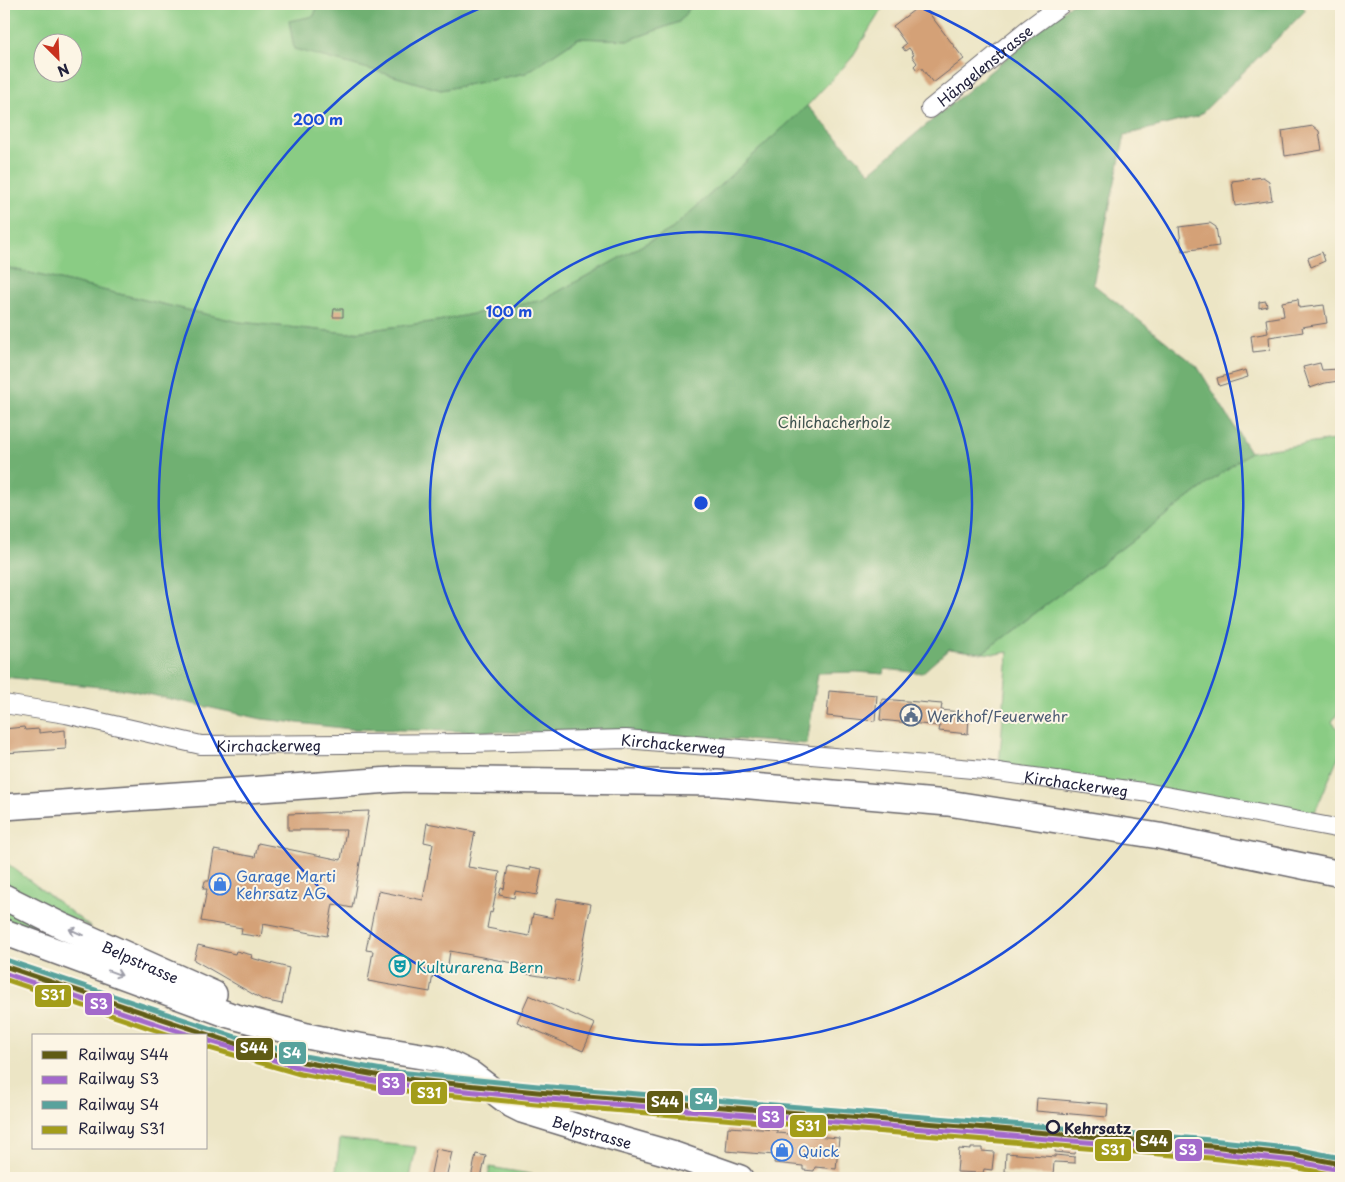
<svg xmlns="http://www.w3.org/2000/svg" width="1345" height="1182" viewBox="0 0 1345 1182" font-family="'Playpen Sans',sans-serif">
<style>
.green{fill:#8acc84;stroke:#567760;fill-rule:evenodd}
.forest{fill:#6fb072;stroke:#486956}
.building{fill:#d4a177}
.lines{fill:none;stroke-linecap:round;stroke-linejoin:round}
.street-casing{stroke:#69666b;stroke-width:20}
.secondary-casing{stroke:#69666b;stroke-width:28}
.street{stroke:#fff;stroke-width:18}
.secondary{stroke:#fff;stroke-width:25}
.rail-1-casing{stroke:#fcf5e5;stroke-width:9}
.rail-2-casing{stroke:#fcf5e5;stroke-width:9}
.rail-3-casing{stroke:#fcf5e5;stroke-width:9}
.rail-4-casing{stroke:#fcf5e5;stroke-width:9}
.rail-1{stroke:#605b15;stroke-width:5}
.rail-2{stroke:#a369cb;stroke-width:5}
.rail-3{stroke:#58a29c;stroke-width:5}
.rail-4{stroke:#a39d1a;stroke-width:5}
.oneway{stroke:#9c9ca7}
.ring{fill:none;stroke:#1d4ed8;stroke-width:2.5}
.stop-dot{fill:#fcf5e5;stroke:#22223b;stroke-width:2.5}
.labels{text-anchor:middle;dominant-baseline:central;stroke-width:4;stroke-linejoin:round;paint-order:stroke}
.street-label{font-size:15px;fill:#22223b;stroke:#fcf5e5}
.park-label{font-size:15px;fill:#415551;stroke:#fcf5e5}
.service-label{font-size:15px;fill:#4e5e75;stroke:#fcf5e5;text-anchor:start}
.shop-label{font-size:15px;fill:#366cbe;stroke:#fcf5e5;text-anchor:start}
.culture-label{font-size:15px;fill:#0d838f;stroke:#fcf5e5;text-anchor:start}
.stop-label{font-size:15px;font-weight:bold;fill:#22223b;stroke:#fcf5e5;text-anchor:start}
.centre{fill:#1d4ed8;stroke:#fcf5e5;stroke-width:2.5}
.ring-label{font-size:15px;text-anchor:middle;font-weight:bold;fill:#1d4ed8;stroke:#fcf5e5;stroke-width:4;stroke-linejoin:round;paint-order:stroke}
.line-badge{stroke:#fcf5e5;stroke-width:2}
.badge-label{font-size:14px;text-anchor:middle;font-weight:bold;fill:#fff}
</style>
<rect width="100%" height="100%" fill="#fcf5e5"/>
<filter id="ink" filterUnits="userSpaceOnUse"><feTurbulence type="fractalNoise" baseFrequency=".02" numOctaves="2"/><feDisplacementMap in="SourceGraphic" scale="10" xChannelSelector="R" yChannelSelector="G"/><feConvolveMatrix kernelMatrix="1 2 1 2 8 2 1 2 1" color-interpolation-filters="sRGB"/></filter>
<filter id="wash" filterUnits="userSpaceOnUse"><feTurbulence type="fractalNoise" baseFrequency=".0096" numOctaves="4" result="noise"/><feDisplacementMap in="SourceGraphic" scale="20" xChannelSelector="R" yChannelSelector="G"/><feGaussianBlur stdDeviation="1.12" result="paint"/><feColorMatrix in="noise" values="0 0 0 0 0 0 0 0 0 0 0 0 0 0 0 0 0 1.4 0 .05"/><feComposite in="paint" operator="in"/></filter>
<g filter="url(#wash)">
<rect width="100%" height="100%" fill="#ece5c5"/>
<path class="green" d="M4 4H318L314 16 387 74 441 90 526 73 578 38 629 40 679 22 693 4H885L851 59 807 106 672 229 543 300 438 321 348 333 239 322 4 267ZM42 42H72V72H42Z
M1341 439V708L1332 722 1341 732V751L1315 812 999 768 1008 652 996 654 982 653 1250 452Z
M4 861 92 928 4 888Z
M4 908 76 943 77 950 4 924Z
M340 1139 416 1147 410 1178H335Z
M490 1167 553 1178H488Z"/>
<path class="forest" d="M318 4H693L679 22 629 40 578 38 526 73 441 90 387 74 294 49 289 21 314 16Z
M1071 4H1300L1306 10 1199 116 1125 135 1093 284 1197 366 1250 452 982 653 949 649 922 673 885 669 884 674 857 672 818 673 807 744 680 736 558 733 351 729 262 719 129 690 4 677V267L239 322 348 333 438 321 543 300 672 229 807 106 870 172Z"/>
<g id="blocks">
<path class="building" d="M922 4 964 59 933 83 921 67 917 70 914 66 917 63 912 56 914 55 909 48 905 51 902 47 906 44 893 26Z
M1313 126 1319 131 1322 150 1285 156 1282 131Z
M1263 177 1269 181 1272 200 1235 206 1232 181Z
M1210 223 1216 227 1219 246 1182 251 1179 227Z
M1322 252 1325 261 1311 267 1308 258Z
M1298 299 1299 308 1324 305 1327 323 1302 327 1303 332 1269 337 1270 350 1253 352 1251 336 1268 333 1266 319 1284 316 1282 302Z
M1266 301 1267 306 1259 308V302Z
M334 309H343V317H333Z
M1320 363 1322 370 1339 369V367L1341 366V389L1339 381 1325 383 1310 388 1303 367Z
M1246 370 1248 377 1219 386 1217 378Z
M829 691 877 695 875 721 827 716Z
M882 699 942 704 941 710 969 713 968 734 939 731 940 726 880 720Z
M24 727 25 730 39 729V733L65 730 66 749 4 753V729Z
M369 811 352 908 333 904 327 936 263 924 261 937 241 934 242 928 201 921 207 889H203L205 881H209L214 850 255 857 258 843 341 860 346 830H288V814Z
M427 823 475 832 468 867 500 872 492 913 490 912 487 928 529 936 533 914 553 918 557 898 591 904 576 982 522 973 524 965 450 951 447 971 434 968 430 992 368 981 373 951 366 950 378 891 423 900 433 844 424 842Z
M508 866 530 870 531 867 542 869 537 895 515 891 514 898 499 895 501 888 504 889Z
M198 945 235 954 236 951 252 955 251 958 289 968 282 1004 263 1000 194 960Z
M529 995 595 1024 583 1051 517 1022Z
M1037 1098 1108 1104 1107 1117 1036 1111Z
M728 1127 777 1130V1133L839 1138 836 1169 815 1167 814 1171 803 1170V1166L774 1163 775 1155 726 1151Z
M1056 1146 1076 1147 1075 1154 1055 1152Z
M971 1148H982V1151L994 1152 992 1170 984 1169 983 1173 957 1172 959 1149 971 1150Z
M436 1149 452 1152 446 1178H430Z
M1006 1153 1055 1157V1155L1075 1157V1163L1054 1162 1053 1176 1005 1172Z
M476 1154 486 1156 481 1178H471Z"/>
</g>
</g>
<g filter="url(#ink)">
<use href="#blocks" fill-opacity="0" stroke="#69666b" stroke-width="1"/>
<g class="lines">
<g class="street-casing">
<g id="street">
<path id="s1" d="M930 109 1028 29 1062 4"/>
<path id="s2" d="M4 704 66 714 201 745 470 743 626 739 984 770 1150 793 1341 829"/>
</g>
</g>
<g class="secondary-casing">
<g id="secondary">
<path d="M4 807 405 779 717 783 948 803 1159 836 1341 874"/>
<path id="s3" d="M4 897 62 926 214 994"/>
<path id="s4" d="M4 932 229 1015 307 1036 347 1044 440 1059 471 1074 512 1105 522 1110 587 1130 675 1155 740 1178"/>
</g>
</g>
<use href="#street" class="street"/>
<use href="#secondary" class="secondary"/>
<g class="rail-1-casing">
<path id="rail-1" d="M4 966 234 1043 303 1062 387 1077 537 1092 1211 1146 1295 1155 1341 1164"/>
</g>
<g class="rail-2-casing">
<path id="rail-2" d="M4 973 193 1036
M206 1040 301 1068 386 1083 537 1098 1210 1152 1294 1161 1340 1170"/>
</g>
<g class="rail-3-casing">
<path id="rail-3" d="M6 960 236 1037 304 1056 388 1071 538 1086 1211 1140 1296 1149 1341 1158"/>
</g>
<g class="rail-4-casing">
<path id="rail-4" d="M4 979 173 1036
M206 1047 300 1074 386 1089 536 1104 1210 1158 1293 1167 1339 1176"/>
</g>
<use href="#rail-1" class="rail-1"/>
<use href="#rail-2" class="rail-2"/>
<use href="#rail-3" class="rail-3"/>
<use href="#rail-4" class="rail-4"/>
</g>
<defs><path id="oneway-shaft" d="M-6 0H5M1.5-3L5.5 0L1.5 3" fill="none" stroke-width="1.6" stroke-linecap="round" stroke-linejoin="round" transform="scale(1.25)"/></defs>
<g class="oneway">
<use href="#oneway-shaft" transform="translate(76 932) rotate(-156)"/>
<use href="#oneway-shaft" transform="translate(115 973) rotate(20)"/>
</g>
</g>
<g class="ring">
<circle cx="701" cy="503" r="271"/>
<path d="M913 4A542 542 0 1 1 489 4"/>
</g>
<defs>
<g id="civic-ring" transform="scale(1.125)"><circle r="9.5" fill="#fcf5e5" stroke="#5c6f8a" stroke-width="1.5"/><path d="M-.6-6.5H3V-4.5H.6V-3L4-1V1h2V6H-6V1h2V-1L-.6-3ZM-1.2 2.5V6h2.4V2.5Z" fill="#5c6f8a"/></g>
<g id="shop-ring" transform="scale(1.125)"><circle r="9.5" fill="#fcf5e5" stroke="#3f7fe0" stroke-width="1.5"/><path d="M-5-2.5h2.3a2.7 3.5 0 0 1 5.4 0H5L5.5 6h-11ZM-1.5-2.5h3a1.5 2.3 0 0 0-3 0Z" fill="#3f7fe0"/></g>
<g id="theatre-ring" transform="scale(1.125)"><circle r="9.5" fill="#fcf5e5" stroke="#0f9aa8" stroke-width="1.5"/><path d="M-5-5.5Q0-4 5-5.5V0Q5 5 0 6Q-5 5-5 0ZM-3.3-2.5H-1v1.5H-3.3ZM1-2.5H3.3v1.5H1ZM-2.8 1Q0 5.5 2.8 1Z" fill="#0f9aa8"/></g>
</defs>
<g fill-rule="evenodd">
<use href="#civic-ring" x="911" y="715"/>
<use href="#shop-ring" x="220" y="884"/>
<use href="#theatre-ring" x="400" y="966"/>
<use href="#shop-ring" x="782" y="1150"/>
</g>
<circle class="stop-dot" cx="1053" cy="1127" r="6"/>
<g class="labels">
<g class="street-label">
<text stroke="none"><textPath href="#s1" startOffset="70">Hängelenstrasse</textPath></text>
<text stroke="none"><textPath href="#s2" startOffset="674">Kirchackerweg</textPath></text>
<text stroke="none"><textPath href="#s2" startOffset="269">Kirchackerweg</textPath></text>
<text stroke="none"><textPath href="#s2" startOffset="1079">Kirchackerweg</textPath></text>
<text stroke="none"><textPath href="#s3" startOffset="151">Belpstrasse</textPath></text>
<text stroke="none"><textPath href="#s4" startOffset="626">Belpstrasse</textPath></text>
</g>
<g class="park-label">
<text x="834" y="421">Chilchacherholz</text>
</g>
<g class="service-label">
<text x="927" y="715">Werkhof/Feuerwehr</text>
</g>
<g class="shop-label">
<text x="236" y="875">Garage Marti<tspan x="236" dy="17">Kehrsatz AG</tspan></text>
<text x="798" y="1150">Quick</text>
</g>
<g class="culture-label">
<text x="416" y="966">Kulturarena Bern</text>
</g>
<g class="stop-label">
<text x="1064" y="1127">Kehrsatz</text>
</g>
</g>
<circle cx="701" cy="503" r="8" class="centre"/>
<g class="ring-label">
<text x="318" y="125">200 m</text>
<text x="509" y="317">100 m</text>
</g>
<g class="line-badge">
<rect x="34" y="984" width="38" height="24" rx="5" fill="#a39d1a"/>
<rect x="84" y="992" width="29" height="24" rx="5" fill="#a369cb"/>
<rect x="235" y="1037" width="39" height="24" rx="5" fill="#605b15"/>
<rect x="278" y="1041" width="29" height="24" rx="5" fill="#58a29c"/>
<rect x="377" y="1072" width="29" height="24" rx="5" fill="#a369cb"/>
<rect x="410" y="1081" width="38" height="24" rx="5" fill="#a39d1a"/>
<rect x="689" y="1087" width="29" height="24" rx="5" fill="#58a29c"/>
<rect x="646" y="1090" width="38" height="24" rx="5" fill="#605b15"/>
<rect x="757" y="1105" width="28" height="24" rx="5" fill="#a369cb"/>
<rect x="789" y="1114" width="38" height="24" rx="5" fill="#a39d1a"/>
<rect x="1135" y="1129" width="38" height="24" rx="5" fill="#605b15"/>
<rect x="1094" y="1138" width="38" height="24" rx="5" fill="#a39d1a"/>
<rect x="1174" y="1138" width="29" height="24" rx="5" fill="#a369cb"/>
</g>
<g class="badge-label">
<text x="53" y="1000">S31</text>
<text x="99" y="1009">S3</text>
<text x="254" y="1053">S44</text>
<text x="292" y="1058">S4</text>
<text x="391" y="1088">S3</text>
<text x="429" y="1098">S31</text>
<text x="704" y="1104">S4</text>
<text x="665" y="1107">S44</text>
<text x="771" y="1122">S3</text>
<text x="808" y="1131">S31</text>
<text x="1154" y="1146">S44</text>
<text x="1113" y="1155">S31</text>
<text x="1188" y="1155">S3</text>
</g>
<rect width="1345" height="1182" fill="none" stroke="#fcf5e5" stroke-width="20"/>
<rect x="32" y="1034" width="175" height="115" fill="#fcf5e5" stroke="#a5a1a1"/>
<rect x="42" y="1051" width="25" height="8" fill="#605b15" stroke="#a5a1a1"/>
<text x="78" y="1060" font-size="15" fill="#22223b">Railway S44</text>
<rect x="42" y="1076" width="25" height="8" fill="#a369cb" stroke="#a5a1a1"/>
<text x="78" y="1084" font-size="15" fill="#22223b">Railway S3</text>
<rect x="42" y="1101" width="25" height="8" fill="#58a29c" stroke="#a5a1a1"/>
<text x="78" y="1110" font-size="15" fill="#22223b">Railway S4</text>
<rect x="42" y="1126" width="25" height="8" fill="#a39d1a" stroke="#a5a1a1"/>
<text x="78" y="1134" font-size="15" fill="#22223b">Railway S31</text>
<g transform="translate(58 58) rotate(156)"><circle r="24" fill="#fcf5e5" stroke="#a5a1a1"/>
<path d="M0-4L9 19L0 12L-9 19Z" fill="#c8321e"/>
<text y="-8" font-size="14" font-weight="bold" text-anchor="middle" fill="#22223b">N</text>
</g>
</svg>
